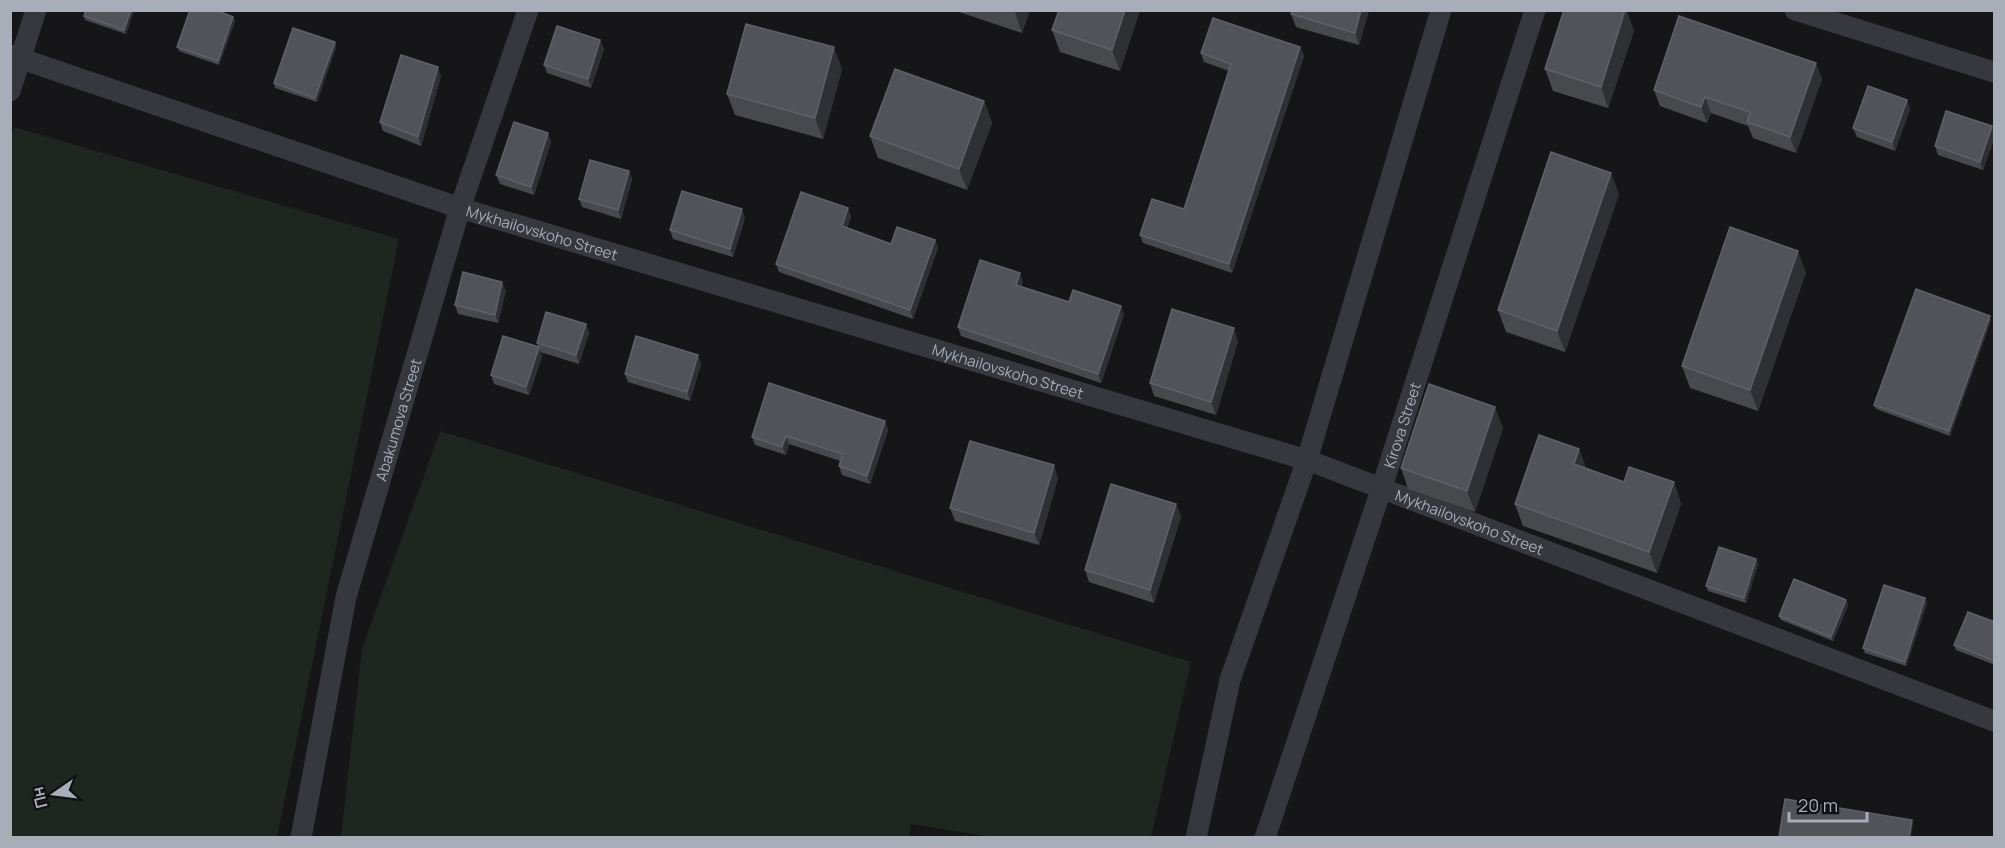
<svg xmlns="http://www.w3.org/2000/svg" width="2005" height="848" viewBox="0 0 2005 848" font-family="Manrope,sans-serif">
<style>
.green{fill:#1e261f}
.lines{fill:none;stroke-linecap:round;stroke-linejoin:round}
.street{stroke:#37383d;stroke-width:21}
.wall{fill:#47494d}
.shaded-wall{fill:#2f3033}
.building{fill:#525359;stroke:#5f6168;stroke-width:1.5}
.labels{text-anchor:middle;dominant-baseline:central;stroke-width:4.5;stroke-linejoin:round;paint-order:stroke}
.street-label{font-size:15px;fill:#a8adb8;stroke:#111113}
</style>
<rect width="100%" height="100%" fill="#161618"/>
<path class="green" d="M14 127 399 239 277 837H11L10 141Z
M440 431 1191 662 1151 837H992L911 824 910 838 341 837 362 649Z"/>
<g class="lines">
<g class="street">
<path d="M1795 10 1994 72"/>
<path id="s1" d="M10 55 460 208 1307 460 1994 721"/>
<path d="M10 91 36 10"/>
<path id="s2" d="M301 838 346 597 460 208 528 10"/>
<path d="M1196 838 1230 680 1307 460 1441 10"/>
<path id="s3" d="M1265 838 1381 490 1535 10"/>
</g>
</g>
<path class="wall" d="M134 10 126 34 85 20 84 16Z
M953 10H1030L1022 33Z
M1059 10H1140L1120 71 1060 52 1052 30Z
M1292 10H1369L1359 45 1296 27 1291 14Z
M1564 10H1626L1634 31 1608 108 1553 91 1545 69Z
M233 17 235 21 219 65 179 51 177 47Z
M600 40 604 49 591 88 547 73 544 65Z
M335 42 336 47 317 102 275 88 274 83Z
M1300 47 1304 56 1232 273 1143 243 1140 235 1184 209 1229 71 1204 62 1201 53Z
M842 69 823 139 735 115 727 94Z
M441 76 421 146 383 131 380 122Z
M1822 79 1796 153 1753 138 1748 126 1711 113 1707 123 1660 106 1654 90Z
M1907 100 1910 109 1895 151 1857 137 1853 128Z
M984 101 992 123 967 190 878 158 870 136Z
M1992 126 1995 133V137L1983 170 1938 155 1935 146Z
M551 142 534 195 500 184 496 175Z
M629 171 632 179 621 219 582 207 579 199Z
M1619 194 1565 352 1506 332 1498 310Z
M848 208 851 217 847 228 891 244 935 240 938 248 913 319 779 272 776 264Z
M745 218 733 257 673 239 670 230Z
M1806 272 1758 411 1690 388 1682 366Z
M1023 281 1021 287 1069 302 1124 314 1101 383 961 336 958 327Z
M506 290 498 323 458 314 455 305Z
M1991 320 1950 436 1876 409 1874 405Z
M586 324 589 333 579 364 540 352 542 356 529 395 494 384 491 375 538 347 537 343Z
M1238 341 1216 415 1154 396 1150 383Z
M701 364 690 401 628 382 625 374Z
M885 421 888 430 870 484 842 475 839 466 840 461 789 444 786 455 755 445 752 437Z
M1503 428 1475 512 1408 489 1401 468Z
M1586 468 1624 482H1674L1681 504 1657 573 1523 526 1515 504Z
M1058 478 1039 545 955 521 950 508Z
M1176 504 1181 517 1154 603 1089 582 1085 570Z
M1756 559 1758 564 1746 603 1708 591 1706 586Z
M1925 598 1927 603 1906 666 1865 653 1863 648Z
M1846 600 1848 605 1833 641 1781 620 1779 616Z
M1995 622V665L1956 650 1954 645Z"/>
<path class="shaded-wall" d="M131 10H134L126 34 124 30Z
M1015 10H1030L1022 33 1015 12Z
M1125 10H1140L1120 71 1112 50Z
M1361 10H1369L1359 45 1355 33Z
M1625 10 1634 31 1608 108 1601 87Z
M233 17 235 21 219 65 218 61Z
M600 40 604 49 591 88 588 79Z
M335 42 336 47 317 102 315 98Z
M834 47 842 69 823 139 815 118Z
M1300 47 1304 56 1232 273 1229 264Z
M1816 63 1822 79 1796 153 1790 137Z
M438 67 441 76 421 146 418 137Z
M1705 97 1711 113 1707 123 1701 107Z
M1907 100 1910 109 1895 151 1892 142Z
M984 101 992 123 967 190 959 169Z
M1992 126 1995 133V137L1983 170 1980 162Z
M548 133 551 142 534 195 531 187Z
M629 171 632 179 621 219 618 210Z
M1611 173 1619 194 1565 352 1557 331Z
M848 208 851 217 845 235 842 226Z
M742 209 745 218 733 257 730 249Z
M935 240 938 248 913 319 910 310Z
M1798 251 1806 272 1758 411 1750 390Z
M1020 273 1023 281 1019 294 1016 285Z
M502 282 506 290 498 323 495 315Z
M1121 306 1124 314 1101 383 1098 374Z
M1990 316 1991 320 1950 436 1949 431Z
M586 324 589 333 579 364 576 355Z
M1234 328 1238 341 1216 415 1211 402Z
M539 347 542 356 529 395 526 387Z
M698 355 701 364 690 401 687 392Z
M1495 407 1503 428 1475 512 1467 491Z
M885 421 888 430 870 484 867 476Z
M786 436 789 444 786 455 782 447Z
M1579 449 1587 470 1574 464Z
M1054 465 1058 478 1039 545 1034 533Z
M1674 482 1681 504 1657 573 1649 552Z
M1176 504 1181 517 1154 603 1150 590Z
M1756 559 1758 564 1746 603 1744 598Z
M1925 598 1927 603 1906 666 1905 662Z
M1846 600 1848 605 1833 641 1831 637Z
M1912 820 1913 824 1911 837H1909Z"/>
<path class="building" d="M86 10H131L124 30 84 16Z
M190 10H216L233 17 218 61 177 47Z
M1059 10H1125L1112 50 1052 30Z
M1292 10H1361L1355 33 1291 14Z
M1564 10H1625L1601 87 1545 69Z
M1679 16 1816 63 1790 137 1747 122 1750 112 1705 97 1701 107 1654 90Z
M1213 18 1300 47 1229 264 1140 235 1152 199 1184 209 1231 64 1201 53Z
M746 24 834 47 815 118 727 94Z
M557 26 600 40 588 79 544 65Z
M293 28 335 42 315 98 274 83Z
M401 55 438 67 418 137 380 122Z
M895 69 984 101 959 169 870 136Z
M1868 86 1907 100 1892 142 1853 128Z
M1946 111 1992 126 1980 162 1935 146Z
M514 122 548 133 531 187 496 175Z
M1551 152 1611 173 1557 331 1498 310Z
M590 160 629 171 618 210 579 199Z
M682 191 742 209 730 249 670 230Z
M801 192 848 208 842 226 891 244 897 227 935 240 910 310 776 264Z
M1730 227 1798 251 1750 390 1682 366Z
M980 260 1020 273 1016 285 1069 302 1073 290 1121 306 1098 374 958 327Z
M463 272 502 282 495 315 455 305Z
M1916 289 1990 316 1949 431 1874 405Z
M1172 309 1234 328 1211 402 1150 383Z
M546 312 586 324 576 355 537 343Z
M503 336 539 347 526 387 491 375Z
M636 336 698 355 687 392 625 374Z
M769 383 885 421 867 476 839 466 843 454 786 436 782 447 752 437Z
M1429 384 1495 407 1467 491 1401 468Z
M1539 435 1579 449 1574 464 1624 482 1629 467 1674 482 1649 552 1515 504Z
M970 441 1054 465 1034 533 950 508Z
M1111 484 1176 504 1150 590 1085 570Z
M1719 547 1756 559 1744 598 1706 586Z
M1794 579 1846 600 1831 637 1779 616Z
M1884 585 1925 598 1905 662 1863 648Z
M1968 612 1995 622V661L1954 645Z
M1785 799 1912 820 1909 837H1779Z"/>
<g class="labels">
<g class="street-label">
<text stroke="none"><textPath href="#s1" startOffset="561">Mykhailovskoho Street</textPath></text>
<text stroke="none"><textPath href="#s1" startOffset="1047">Mykhailovskoho Street</textPath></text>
<text stroke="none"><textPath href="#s2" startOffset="430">Abakumova Street</textPath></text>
<text stroke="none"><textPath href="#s3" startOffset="435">Kirova Street</textPath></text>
<text stroke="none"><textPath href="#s1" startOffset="1533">Mykhailovskoho Street</textPath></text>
</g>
</g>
<rect width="2005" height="848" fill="none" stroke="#a8adb8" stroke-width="24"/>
<g transform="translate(54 794) rotate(256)" stroke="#111113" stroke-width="4.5" paint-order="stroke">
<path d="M0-4.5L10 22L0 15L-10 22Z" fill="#a8adb8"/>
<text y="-9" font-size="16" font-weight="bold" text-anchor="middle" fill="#a8adb8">Пн</text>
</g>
<path d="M1789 812v9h78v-9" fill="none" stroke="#a8adb8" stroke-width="3"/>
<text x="1798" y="812" font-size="18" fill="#a8adb8" stroke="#111113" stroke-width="4.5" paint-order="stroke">20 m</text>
</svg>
